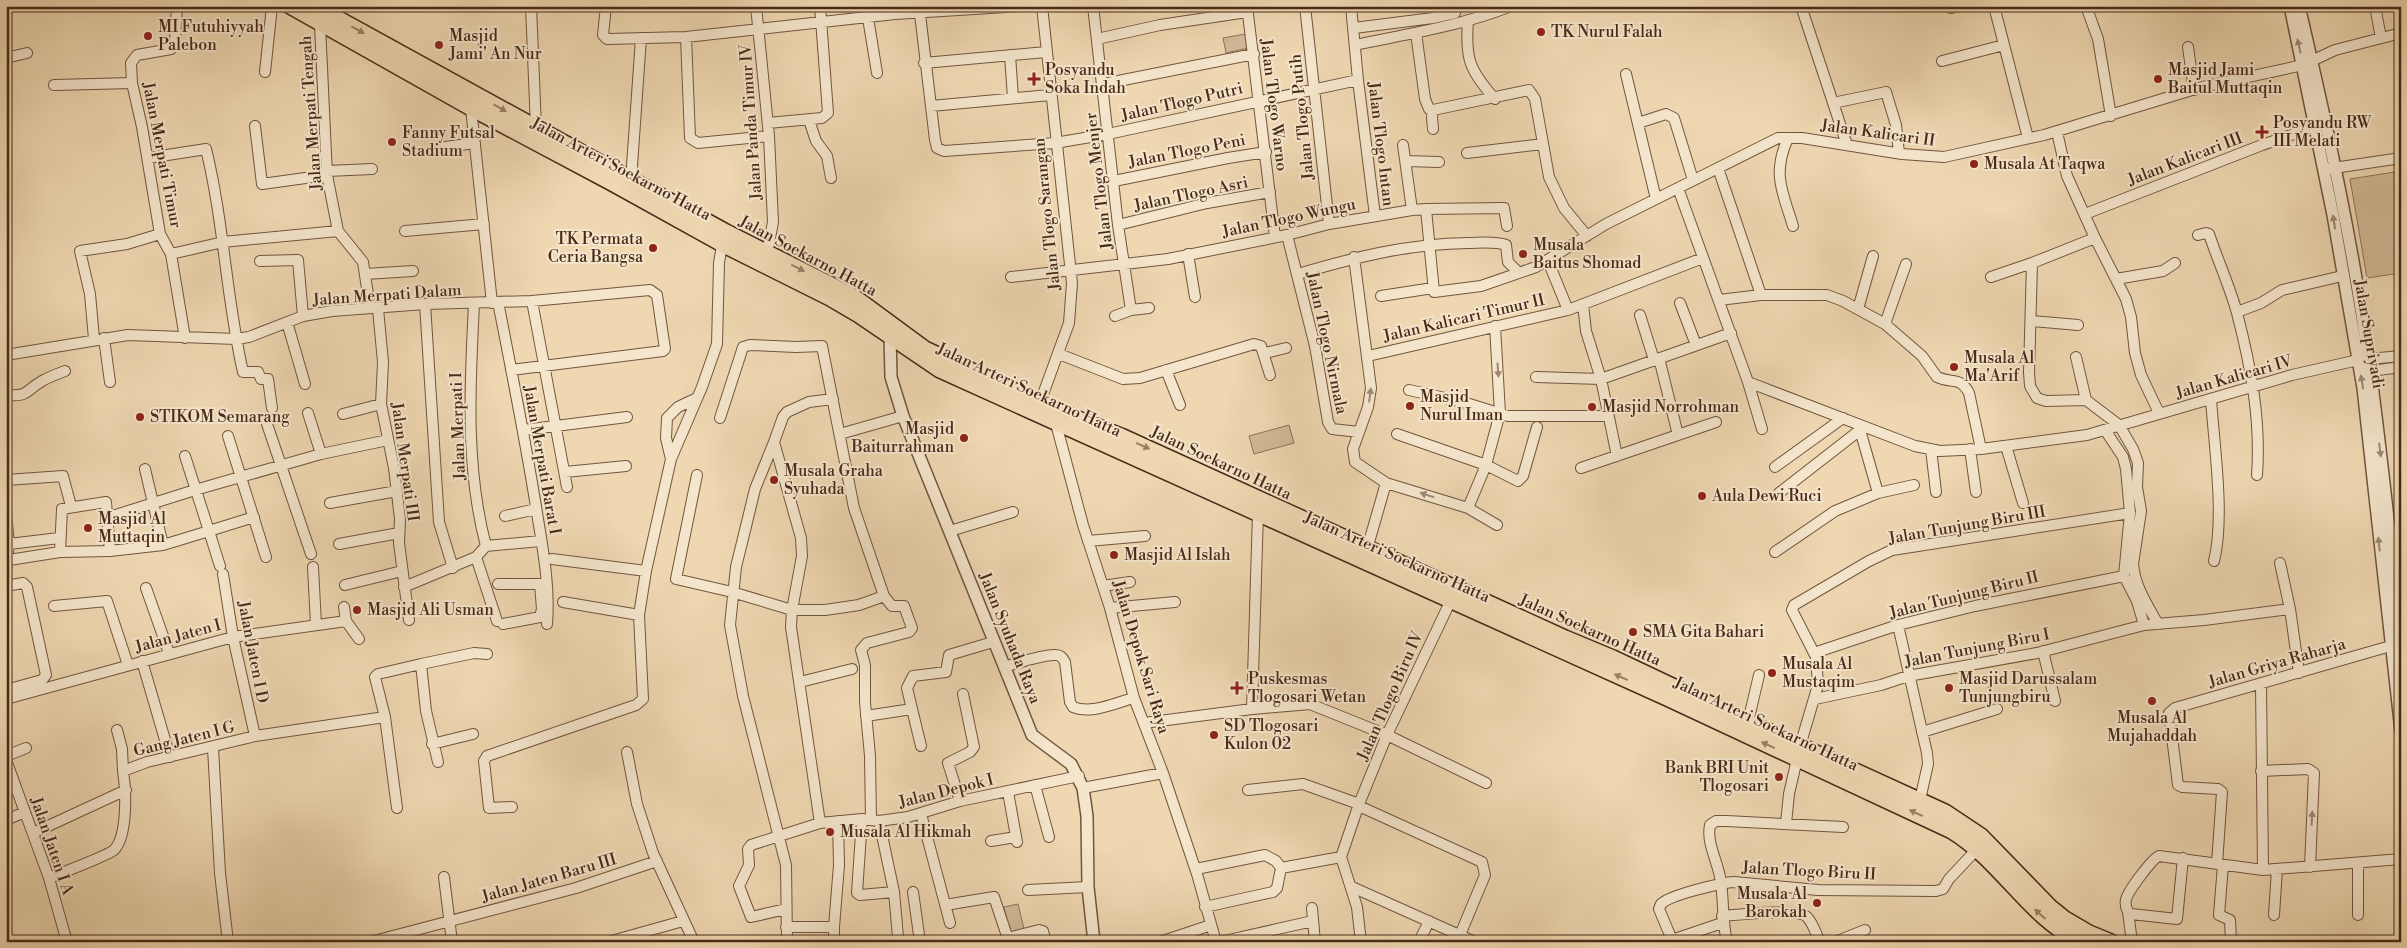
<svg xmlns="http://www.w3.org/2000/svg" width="2407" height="948" viewBox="0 0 2407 948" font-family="'Libre Bodoni',serif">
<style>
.green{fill:#d2ba97;stroke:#8e7258}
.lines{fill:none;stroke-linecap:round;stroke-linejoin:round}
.minor-casing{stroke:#72553f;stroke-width:12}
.tertiary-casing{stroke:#72553f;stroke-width:14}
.primary-casing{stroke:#492a19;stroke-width:18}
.minor{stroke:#f4e5cc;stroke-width:10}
.tertiary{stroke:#f4e5cc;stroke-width:11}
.primary{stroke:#eed7b1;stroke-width:15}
.oneway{fill:#9c8065}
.oneway2{fill:#9e8872}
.poi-dot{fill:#8f2418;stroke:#f4e5cc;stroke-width:2}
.labels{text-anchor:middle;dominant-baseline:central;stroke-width:4;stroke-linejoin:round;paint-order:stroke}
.poi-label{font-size:16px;fill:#492a19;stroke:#f4e5cc;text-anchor:start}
.street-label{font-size:16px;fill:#492a19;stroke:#f4e5cc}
</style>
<rect width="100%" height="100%" fill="#eed7b1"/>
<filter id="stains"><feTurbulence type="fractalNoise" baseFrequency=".004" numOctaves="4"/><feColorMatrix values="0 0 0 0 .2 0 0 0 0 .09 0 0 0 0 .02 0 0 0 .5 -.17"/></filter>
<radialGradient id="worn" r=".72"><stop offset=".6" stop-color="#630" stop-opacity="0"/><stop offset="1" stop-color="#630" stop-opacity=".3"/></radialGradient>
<path class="green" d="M1245 34 1248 48 1226 53 1223 38Z
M2401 171V273L2367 278 2350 179Z
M1289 425 1294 443 1254 454 1249 436Z
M1018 904 1024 929 1010 933 1004 907Z"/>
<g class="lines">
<g class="minor-casing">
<path id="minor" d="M177 6 175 40 171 49 137 55 131 63 132 83 142 127 160 234 171 254 185 338
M531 6 536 128
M606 6 603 35 607 39 686 37 895 14 1020 6
M756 6 769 136 773 222 766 259
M1093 6 1118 225 1131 310
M1247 6 1275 237
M1305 6 1329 224
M1351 6 1358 80 1375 216
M1801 6 1847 145
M1994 6 2028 138
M2086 6 2098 39 2111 116
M2375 6 2381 38
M1951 8 1958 6
M920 14 935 140 937 148 944 151 1055 143 1108 134 1358 80
M868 18 877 73
M1468 20C1465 58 1469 70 1495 99
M320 25 327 175 338 231 363 262 370 308
M1354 28 1433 18 1455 13
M1416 33 1425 99 1429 109 1433 110 1529 90 1535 99 1549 177 1564 208 1587 236
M686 37 690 138 698 143 769 136
M1097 39 1160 25 1247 12
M1355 45C1407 34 1461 26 1511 6
M2188 47 2194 90
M1010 55 1013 98
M6 58 27 53
M1942 61 2004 45
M924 63 1046 52
M265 72 272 6
M1626 74 1656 199
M1103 84 1254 54
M54 85 132 83
M1833 103 1886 92 1896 125 1899 153
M931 106 1050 95
M471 108 492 303
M809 120 816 141 827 156 831 178
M768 123 822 118 828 113 820 6
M1638 123 1666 114 1674 118 1693 180
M255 126 262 184 327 175
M1433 129 1432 117 1433 110
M2057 132 2067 176 2095 238 2126 299 2131 317 2135 353 2141 375 2159 413
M1788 138C1772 174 1782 190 1793 226
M1403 145 1412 210
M438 148 475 143
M1467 153 1543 144
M148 158 206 149C224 222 226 298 243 372H258L261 379H268L272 408
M1406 161 1439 162
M1718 168 1761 295
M2327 169 2401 158
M327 171 372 169
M631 180 641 38
M1114 181 1228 158 1266 152
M1678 188 1748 382 1762 429
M1426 209 1504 208 1507 226
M2085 214 2262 145 2320 125
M1118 225 1207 203 1270 192
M405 231 484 224
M1287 235 1315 346 1328 422 1332 429 1359 432
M2198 235 2206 233 2209 234C2218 261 2230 287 2237 313 2251 367 2261 420 2257 475
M2095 238 2032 263 2029 372 2030 386 2037 398 2046 401 2086 400 2119 425 2133 449 2138 463 2137 487 2141 511 2133 564C2135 587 2147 604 2158 624
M171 254 223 242 338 231
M1188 254 1195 297
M1354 257 1371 388 1368 407 1353 449 1355 462 1386 483 1468 508 1497 525
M260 261 298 260 303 316
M1548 261 1568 310
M365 274 413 271
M1298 274C1356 257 1407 244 1468 243 1479 243 1495 241 1506 245L1508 262 1519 273
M1011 277 1168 259 1287 235 1329 224 1412 210 1426 209 1434 292 1481 286 1536 267 1606 224 1778 138H1802L1902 154 1944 157 2044 135 2202 87 2303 65 2335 50 2401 33
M1991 277 2032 263
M2116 279 2163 271 2175 263
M1381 296 1433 288
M1719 300 1761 295H1827L1843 301 1885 324 1922 356 1937 377C1952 384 1960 376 1969 393L1981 449
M532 301 567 487
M498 302C512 373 526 443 537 513 543 550 550 586 547 624
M1680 303 1696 345
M425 304 439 522 453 568
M474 304C470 384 465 467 486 546
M1583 304 1586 331 1601 379 1617 456
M378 309 383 362 381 404 394 468 400 519 399 543 409 620
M1858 309 1873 256
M2237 312 2261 303 2282 290 2342 276
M1640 315 1654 360
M1115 316 1131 310 1149 308
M2031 321 2078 325
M287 322 305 384
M1885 324 1906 264
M104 338 110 382
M94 339 90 294 80 251 127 244 160 234
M1265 353 1286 348
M1059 354 1123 379 1140 378 1254 344 1261 346 1270 375
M6 355 128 335 236 339 249 337 303 316 332 311 425 304 532 301 650 290 657 295 665 349 663 351 511 370
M1368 356 1568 310 1703 258
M2076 357 2086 400
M1659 358 1678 435
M1166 370 1180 405
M2371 371 2401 367
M1536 377 1601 379 1731 333
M1748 382 1915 446 1940 451 1981 449 2087 435 2292 375 2358 360 2401 356
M1409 390 1463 402 1508 416H1608
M6 395C29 397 25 391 42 381 49 377 57 374 65 371
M2211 399C2214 445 2225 517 2214 561
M1038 408 1069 323 1072 283 1042 6
M308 413 321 454
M343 414 381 404
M1055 420 1083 525 1110 608 1134 698 1163 773 1197 874 1216 942
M267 424 311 554
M524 430 627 417
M1860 430 1878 493
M2105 430 2123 457 2126 469 2130 513 2124 576 2137 601 2144 625
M840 434 903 416
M1397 434 1486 465 1518 481 1523 476 1537 427
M228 436 266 557
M774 442 755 489 748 518 736 567 730 625 743 696 786 865 787 942
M2006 446 2023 503
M1931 449 1936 492
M1970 449 1976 492
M185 456 209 531 254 517
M671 459 666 438 667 418 678 407 697 398
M1775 467 1843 418
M1581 468 1716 422
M145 469 163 545
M565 472 626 466
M697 475 676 579 732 592 792 610H825L859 605 884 596 854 508 822 346 796 347 750 345 743 347 720 418
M6 480 63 476 71 506
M1779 493 1860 430 1862 426
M330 503 397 491
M1468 508 1486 465 1500 413 1495 326
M6 513 9 544 6 569
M505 516 536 509
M106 518 195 490 321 454 388 440
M950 531 1013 512
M1088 541 1145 536
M9 544 59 538
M339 544 399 533
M1367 549 1386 483
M110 551 163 545 209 531 220 566
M1775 552 1835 511 1878 493 1914 485
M476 557 497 621
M552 559 646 571
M9 560 60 552 110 551 106 502 62 509 60 552
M2280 563 2290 609 2299 673
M313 567 316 625
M223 574 233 637 255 736
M498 584H545
M345 585 402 571
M6 586 23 583 27 587 46 675 42 680 6 690
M1103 586 1130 582
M404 587 476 557 486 546 541 541
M146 588 169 653
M563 602 639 615
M54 606 107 601 128 665
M1110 608 1175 602
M346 621 359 639
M503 624 540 617 542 609 540 584
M1898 625 1927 753 1928 764 1920 800
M2043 651 2055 701
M1814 653 1898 625 1975 606 2124 576
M142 661 170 757
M421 664 474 653 487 654
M1004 667C1018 663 1043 654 1056 655 1061 655 1063 658 1065 662L1070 702 1073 707C1091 715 1117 702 1134 698
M800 682 852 669
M2261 684 2263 870
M6 699 233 637 346 621 344 607
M1815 699 1881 685 1908 676 2037 653 2144 625 2204 620 2290 609
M912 709 921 746
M1252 709 1258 513
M866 716 912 709 907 688 913 676 946 672 949 655 993 642
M1748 722 1759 675
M1144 723 1252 709 1310 704 1387 735 1486 783
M117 730 122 749 123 771
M1922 732 1997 709
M432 744 473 734
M1800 746 1818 685 1816 657 1792 610 1794 605 1869 561 1892 550 2130 513
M213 748 220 873 228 942
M627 752 637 804 653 853 694 942
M6 756 26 748
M6 760 49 878 67 942
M2261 771 2308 769 2314 773 2310 867
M1035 785 1049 837
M1083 788 1163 773
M1248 790 1303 784 1359 804
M1008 792 1017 842
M960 801 948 763 970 752 974 747 963 694
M1359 806 1482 862 1485 875 1460 935
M512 807 489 808 484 761 487 756 636 705 643 699 639 615 646 571 671 459 702 387 717 344 719 263 723 239
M397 808 385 717 375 677 378 674 421 664 426 711 438 762
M921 814 950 923
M862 819 857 893 860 895 894 892
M6 820 25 812
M871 820 870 756 865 702V665L861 650 867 643 909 632 912 628 904 606H892L884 596
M879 821 894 892 898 937
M820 823 791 627 792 610 802 556 801 538 774 442 783 417 787 412 809 402 833 399
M1786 823 1789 794 1797 759
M33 833 126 790
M991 841 1016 837
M2183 858 2177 919 2131 914 2128 912C2126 908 2125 904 2126 900 2127 892 2152 859 2159 856L2263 870 2401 859
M2217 864 2222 792 2218 789 2182 787 2178 785 2169 713 2175 708 2401 643
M2223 865 2219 915 2230 920 2231 942
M1196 869 1265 855 1276 861 1281 868 1341 857
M444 877 452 942
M49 878C61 873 107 856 114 850 128 836 126 789 123 771L147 762 255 736 385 717
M1352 887 1475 942
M1028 890 1088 887
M913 892 920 942
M945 905 994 897 1009 942
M1205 907 1273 892 1277 888 1281 868
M1312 908 1315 942
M786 909 751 917 739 886 749 865 748 849 751 845 820 823 862 819 879 821 908 817 960 801 1079 776
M2128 912 2132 942
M2274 915 2277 869
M2358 915V863
M1722 916C1736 915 1798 908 1807 917 1813 923 1816 934 1820 942
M786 927H834L839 865 838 821
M1008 938 1039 930 1043 931 1046 942
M1672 940 1659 909 1661 904C1670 895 1720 883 1734 882L1818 890 1936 891 1943 889 1949 879 1978 848
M370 942 576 888 657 861
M608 942 683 921
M834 942V927
M1160 942 1211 925
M1220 942 1313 921
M1361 942 1357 907 1341 857 1359 804 1387 735 1451 600
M1419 942 1429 921
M1672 942V940L1722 923
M1727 942C1722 921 1724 904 1721 883 1719 863 1706 844 1710 825L1716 821H1726L1843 827
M1835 942 1865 930"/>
</g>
<g class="tertiary-casing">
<path id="tertiary" d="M2290 6 2333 215 2363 388 2401 731
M2299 6C2327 126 2354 248 2370 370 2382 457 2390 543 2401 630
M890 335 891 377 903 416 1032 735 1071 764 1083 788 1087 816 1088 887 1094 942"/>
</g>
<g class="primary-casing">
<path id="primary" d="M290 6 471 108 612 183 722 244 830 298 859 315 940 370 1667 698 1952 831C2001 861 2028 916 2080 942
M315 6 726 232 853 296 925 349 1053 409 1121 436 1565 638 1613 658 1748 722 1945 812 1981 836 2050 907 2065 919 2089 933 2111 942"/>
</g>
<use href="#minor" class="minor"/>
<use href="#tertiary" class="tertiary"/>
<use href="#primary" class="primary"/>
</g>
<defs><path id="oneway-solid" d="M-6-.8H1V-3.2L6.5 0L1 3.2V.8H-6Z" transform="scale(1.25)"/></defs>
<g class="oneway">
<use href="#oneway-solid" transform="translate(358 30) rotate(29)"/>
<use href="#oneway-solid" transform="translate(500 108) rotate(29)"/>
<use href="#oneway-solid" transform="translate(798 268) rotate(27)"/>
<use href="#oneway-solid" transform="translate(1143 446) rotate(24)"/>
<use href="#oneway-solid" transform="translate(1621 677) rotate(-156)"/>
<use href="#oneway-solid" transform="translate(1768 745) rotate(-155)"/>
<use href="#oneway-solid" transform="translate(1916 813) rotate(-155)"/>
<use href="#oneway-solid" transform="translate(2040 914) rotate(-138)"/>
</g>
<g class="oneway2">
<use href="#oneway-solid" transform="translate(2299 46) rotate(-103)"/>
<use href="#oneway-solid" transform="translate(2334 222) rotate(-99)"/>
<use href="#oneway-solid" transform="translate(1498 370) rotate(86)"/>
<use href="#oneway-solid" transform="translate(2362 382) rotate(-99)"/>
<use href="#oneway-solid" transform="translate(1370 395) rotate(-83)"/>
<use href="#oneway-solid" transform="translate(2380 450) rotate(83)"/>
<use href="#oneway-solid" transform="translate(1427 495) rotate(-162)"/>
<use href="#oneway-solid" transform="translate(2379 544) rotate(-96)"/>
<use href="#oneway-solid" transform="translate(2312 818) rotate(-87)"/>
</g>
<g class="poi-dot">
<circle cx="1541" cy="32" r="5"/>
<circle cx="148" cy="36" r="5"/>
<circle cx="439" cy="45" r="5"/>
<path d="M1031.5 71.5h5v5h5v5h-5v5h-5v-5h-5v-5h5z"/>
<circle cx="2158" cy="79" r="5"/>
<path d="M2259.5 124.5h5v5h5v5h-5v5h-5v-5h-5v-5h5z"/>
<circle cx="392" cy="142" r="5"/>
<circle cx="1974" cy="164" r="5"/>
<circle cx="653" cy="248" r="5"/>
<circle cx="1523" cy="254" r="5"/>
<circle cx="1954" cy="367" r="5"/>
<circle cx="1410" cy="406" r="5"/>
<circle cx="1592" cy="407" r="5"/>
<circle cx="140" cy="417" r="5"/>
<circle cx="964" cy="438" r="5"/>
<circle cx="774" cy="480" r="5"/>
<circle cx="1702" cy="496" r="5"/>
<circle cx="88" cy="528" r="5"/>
<circle cx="1114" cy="555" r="5"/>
<circle cx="357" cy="610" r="5"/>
<circle cx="1633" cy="632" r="5"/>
<circle cx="1772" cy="673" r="5"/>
<path d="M1234.5 680.5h5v5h5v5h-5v5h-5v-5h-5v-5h5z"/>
<circle cx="1949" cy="688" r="5"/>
<circle cx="2152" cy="701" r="5"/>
<circle cx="1214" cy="735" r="5"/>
<circle cx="1779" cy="777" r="5"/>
<circle cx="830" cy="832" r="5"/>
<circle cx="1817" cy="903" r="5"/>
</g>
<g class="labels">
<g class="poi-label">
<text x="158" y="27">MI Futuhiyyah<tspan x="158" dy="18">Palebon</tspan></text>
<text x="1551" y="32">TK Nurul Falah</text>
<text x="449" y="36">Masjid<tspan x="449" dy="18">Jami' An Nur</tspan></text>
<text x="1045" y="70">Posyandu<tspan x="1045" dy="18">Soka Indah</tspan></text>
<text x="2168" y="70">Masjid Jami<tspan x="2168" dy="18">Baitul Muttaqin</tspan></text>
<text x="2273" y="123">Posyandu RW<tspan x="2273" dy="18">III Melati</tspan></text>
<text x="402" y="133">Fanny Futsal<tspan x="402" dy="18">Stadium</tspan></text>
<text x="1984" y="164">Musala At Taqwa</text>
<text x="643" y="239" text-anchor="end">TK Permata<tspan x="643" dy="18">Ceria Bangsa</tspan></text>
<text x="1533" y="245">Musala<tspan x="1533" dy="18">Baitus Shomad</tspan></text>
<text x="1964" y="358">Musala Al<tspan x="1964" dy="18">Ma'Arif</tspan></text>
<text x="1420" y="397">Masjid<tspan x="1420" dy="18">Nurul Iman</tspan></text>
<text x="1602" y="407">Masjid Norrohman</text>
<text x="150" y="417">STIKOM Semarang</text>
<text x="954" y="429" text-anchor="end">Masjid<tspan x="954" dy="18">Baiturrahman</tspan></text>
<text x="784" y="471">Musala Graha<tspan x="784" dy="18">Syuhada</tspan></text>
<text x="1712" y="496">Aula Dewi Ruci</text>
<text x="98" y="519">Masjid Al<tspan x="98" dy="18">Muttaqin</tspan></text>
<text x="1124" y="555">Masjid Al Islah</text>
<text x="367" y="610">Masjid Ali Usman</text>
<text x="1643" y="632">SMA Gita Bahari</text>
<text x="1782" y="664">Musala Al<tspan x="1782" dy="18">Mustaqim</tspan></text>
<text x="1248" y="679">Puskesmas<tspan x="1248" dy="18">Tlogosari Wetan</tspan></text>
<text x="1959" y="679">Masjid Darussalam<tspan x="1959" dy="18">Tunjungbiru</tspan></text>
<text x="2152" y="718" text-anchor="middle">Musala Al<tspan x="2152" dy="18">Mujahaddah</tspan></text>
<text x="1224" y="726">SD Tlogosari<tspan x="1224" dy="18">Kulon 02</tspan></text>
<text x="1769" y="768" text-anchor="end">Bank BRI Unit<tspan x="1769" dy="18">Tlogosari</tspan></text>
<text x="840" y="832">Musala Al Hikmah</text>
<text x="1807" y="894" text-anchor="end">Musala Al<tspan x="1807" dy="18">Barokah</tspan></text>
</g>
<g class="street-label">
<text transform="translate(1182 102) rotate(-13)">Jalan Tlogo Putri</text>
<text transform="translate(1274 105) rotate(83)">Jalan Tlogo Warno</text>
<text transform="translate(311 113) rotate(-94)">Jalan Merpati Tengah</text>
<text transform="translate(1302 117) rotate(-96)">Jalan Tlogo Putih</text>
<text transform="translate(751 122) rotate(-94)">Jalan Panda Timur IV</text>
<text transform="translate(1878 133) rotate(8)">Jalan Kalicari II</text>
<text transform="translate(1381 144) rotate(83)">Jalan Tlogo Intan</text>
<text transform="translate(1187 151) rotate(-11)">Jalan Tlogo Peni</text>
<text transform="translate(162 155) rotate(79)">Jalan Merpati Timur</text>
<text transform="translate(2185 159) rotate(-21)">Jalan Kalicari III</text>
<text transform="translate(621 169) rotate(28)">Jalan Arteri Soekarno Hatta</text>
<text transform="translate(1099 181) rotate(-97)">Jalan Tlogo Menjer</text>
<text transform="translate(1191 194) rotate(-12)">Jalan Tlogo Asri</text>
<text transform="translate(1047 214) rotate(-96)">Jalan Tlogo Sarangan</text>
<text transform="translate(1289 218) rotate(-12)">Jalan Tlogo Wungu</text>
<text transform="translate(808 256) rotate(28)">Jalan Soekarno Hatta</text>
<text transform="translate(387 295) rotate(-4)">Jalan Merpati Dalam</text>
<text transform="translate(1464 318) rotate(-13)">Jalan Kalicari Timur II</text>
<text transform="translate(2369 334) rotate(80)">Jalan Supriyadi</text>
<text transform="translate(1327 343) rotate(78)">Jalan Tlogo Nirmala</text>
<text transform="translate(2234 377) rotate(-16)">Jalan Kalicari IV</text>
<text transform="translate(1029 390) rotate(25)">Jalan Arteri Soekarno Hatta</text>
<text transform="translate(458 426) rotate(-92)">Jalan Merpati I</text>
<text transform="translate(542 460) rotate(80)">Jalan Merpati Barat I</text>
<text transform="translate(405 462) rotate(82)">Jalan Merpati III</text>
<text transform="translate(1221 463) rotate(25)">Jalan Soekarno Hatta</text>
<text transform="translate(1967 525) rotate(-10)">Jalan Tunjung Biru III</text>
<text transform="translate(1397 557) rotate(24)">Jalan Arteri Soekarno Hatta</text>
<text transform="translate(1964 595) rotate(-14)">Jalan Tunjung Biru II</text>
<text transform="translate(1590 630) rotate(24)">Jalan Soekarno Hatta</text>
<text transform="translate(178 636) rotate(-15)">Jalan Jaten I</text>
<text transform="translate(1010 638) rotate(68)">Jalan Syuhada Raya</text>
<text transform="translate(1977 648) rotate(-11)">Jalan Tunjung Biru I</text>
<text transform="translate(253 652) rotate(79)">Jalan Jaten I D</text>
<text transform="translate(1141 657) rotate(73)">Jalan Depok Sari Raya</text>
<text transform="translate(2277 663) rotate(-16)">Jalan Griya Raharja</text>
<text transform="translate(1390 696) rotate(-66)">Jalan Tlogo Biru IV</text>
<text transform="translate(1766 724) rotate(25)">Jalan Arteri Soekarno Hatta</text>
<text transform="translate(184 739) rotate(-14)">Gang Jaten I G</text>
<text transform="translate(946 791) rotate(-14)">Jalan Depok I</text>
<text transform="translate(52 846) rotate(71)">Jalan Jaten I A</text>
<text transform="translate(1809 871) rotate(3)">Jalan Tlogo Biru II</text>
<text transform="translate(549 878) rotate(-16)">Jalan Jaten Baru III</text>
</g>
</g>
<rect width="2407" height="948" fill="none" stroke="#eed7b1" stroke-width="25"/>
<rect x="8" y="8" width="2392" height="933" fill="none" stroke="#492a19" stroke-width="2.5"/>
<rect x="12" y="12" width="2382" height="923" fill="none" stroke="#492a19"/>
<rect width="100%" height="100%" filter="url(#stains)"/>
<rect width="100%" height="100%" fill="url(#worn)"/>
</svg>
